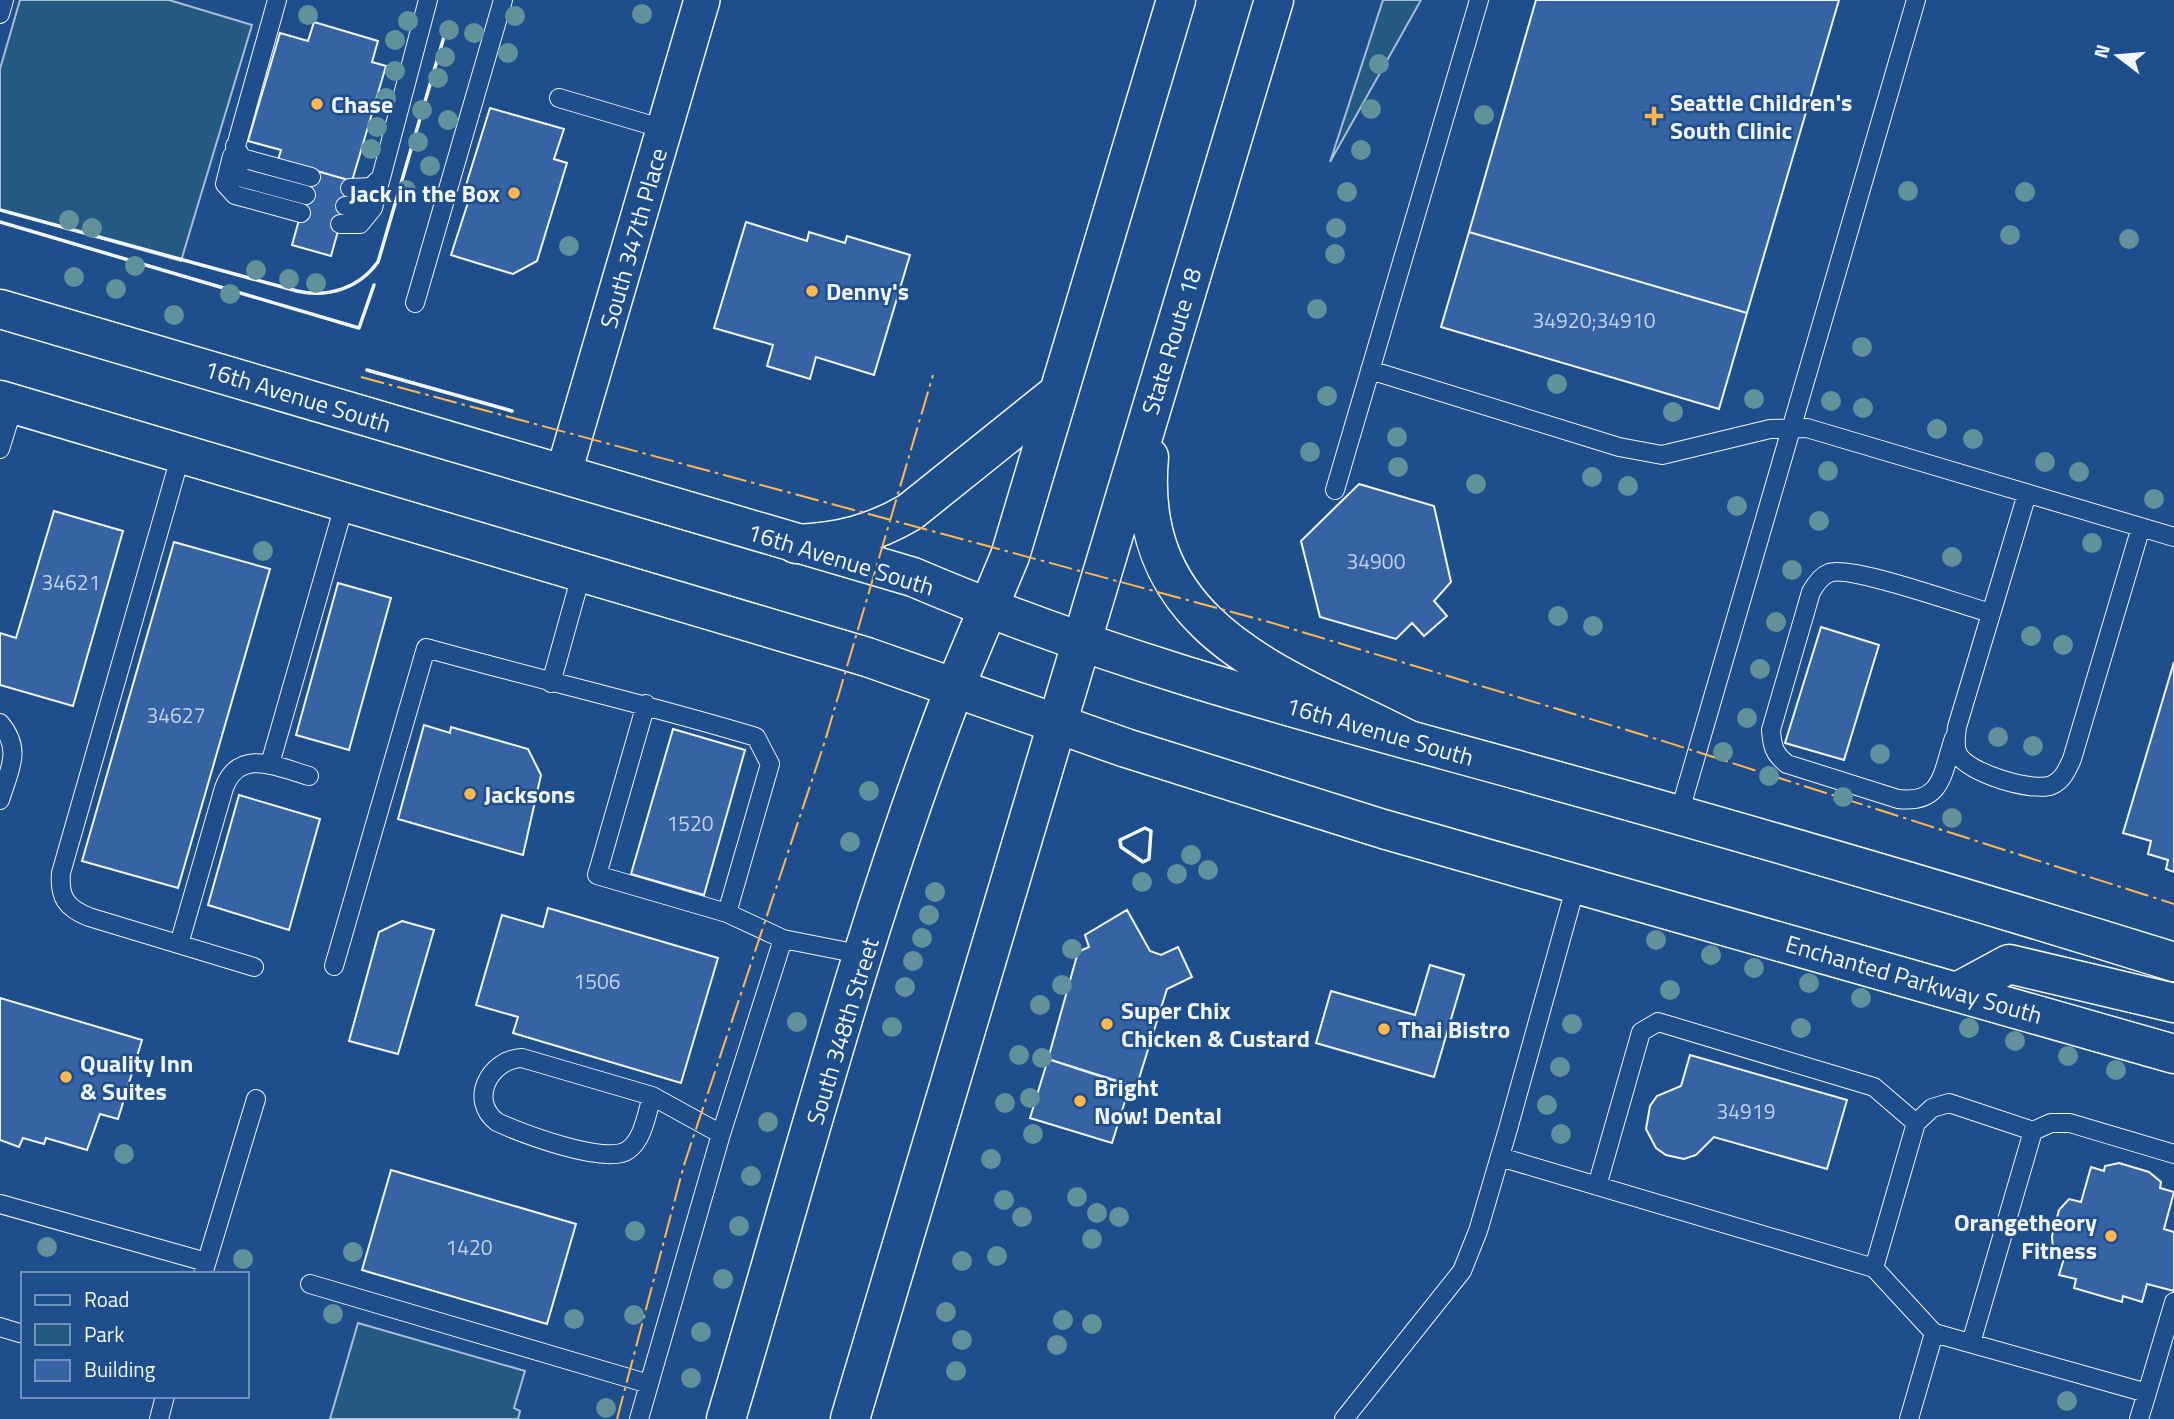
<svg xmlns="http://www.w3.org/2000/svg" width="2174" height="1419" viewBox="0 0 2174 1419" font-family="'Titillium Web',sans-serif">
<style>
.green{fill:#245a82;stroke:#a8bbd7;stroke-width:2}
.building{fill:#3563a3;stroke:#f2f6ff;stroke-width:2}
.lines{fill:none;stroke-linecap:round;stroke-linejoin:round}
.service-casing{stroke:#f2f6ff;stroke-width:20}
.minor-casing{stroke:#f2f6ff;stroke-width:38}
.primary-casing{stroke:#f2f6ff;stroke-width:41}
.trunk-casing{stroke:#f2f6ff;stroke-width:41}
.motorway-casing{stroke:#f2f6ff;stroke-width:41}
.service{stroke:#1f4e8c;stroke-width:18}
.minor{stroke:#1f4e8c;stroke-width:35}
.primary{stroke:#1f4e8c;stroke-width:38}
.trunk{stroke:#1f4e8c;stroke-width:38}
.motorway{stroke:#1f4e8c;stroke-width:38}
.wall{stroke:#f2f6ff;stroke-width:3.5}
.power{stroke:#ffb74d;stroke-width:2;stroke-dasharray:24 5 3.5 5;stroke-linecap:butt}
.tree{fill:#61919a}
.poi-dot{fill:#ffb74d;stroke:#1f4e8c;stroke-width:2.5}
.labels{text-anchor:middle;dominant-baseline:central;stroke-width:5;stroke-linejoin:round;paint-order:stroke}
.number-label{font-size:21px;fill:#c3d1e8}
.poi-label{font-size:24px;font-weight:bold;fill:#f2f6ff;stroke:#1f4e8c;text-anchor:start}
.street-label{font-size:24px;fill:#f2f6ff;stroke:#1f4e8c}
</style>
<rect width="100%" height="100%" fill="#1f4e8c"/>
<path class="green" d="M20 0H169L252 25 181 261 0 210V69Z
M1383 0H1421L1330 162Z
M358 1323 525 1371 514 1408 520 1411 518 1419H330Z"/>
<path class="building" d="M1536 0H1839L1747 313 1469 232Z
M314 22 378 41 372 62 386 66 352 181 278 160 281 150 248 141 280 33 308 41Z
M490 108 564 129 554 159 567 163 537 261 513 274 451 255 473 187 466 185Z
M313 170 352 181 331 256 292 245Z
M746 222 807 241 809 232 845 243 847 236 910 255 874 375 816 357 810 379 767 366 773 345 714 328Z
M1469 232 1747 313 1719 409 1441 327Z
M1359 484 1434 506 1451 582 1434 601 1447 616 1424 636 1412 623 1396 639 1320 617 1301 541Z
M54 511 123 531 73 706 0 685V633L16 638Z
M174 542 270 569 178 888 82 861Z
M338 583 391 598 349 750 296 735Z
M1821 627 1879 645 1844 760 1785 743Z
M2174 662V872L2166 869 2168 860 2148 854 2151 841 2123 833Z
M424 725 450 733 451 727 528 749 541 775 523 855 398 819Z
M673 729 745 750 704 895 631 874Z
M239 795 320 819 289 930 208 905Z
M548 908 718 958 681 1083 513 1033 518 1017 476 1005 502 915 543 927Z
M1127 910 1150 951 1161 955 1178 947 1192 977 1167 989 1136 1088 1048 1059 1078 952 1089 947 1085 935Z
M402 921 434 930 398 1054 349 1041 379 932Z
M1430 965 1464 975 1434 1077 1316 1043 1331 991 1415 1015Z
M0 998 142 1040 118 1119 100 1114 87 1150 46 1138 44 1144 23 1138 19 1147 0 1140Z
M1690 1055 1847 1100 1827 1169 1714 1137 1696 1155 1684 1159 1666 1155 1656 1148 1646 1129 1650 1106 1657 1096 1681 1086Z
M1048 1059 1130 1085 1112 1143 1030 1118Z
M2119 1163 2149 1172 2161 1182 2160 1188 2174 1192 2164 1229 2174 1232V1291L2147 1284 2142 1302 2123 1296 2122 1302 2074 1288 2076 1279 2059 1275 2065 1255 2053 1251 2052 1236 2059 1210 2069 1199 2081 1202 2091 1167 2104 1171 2105 1166Z
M391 1170 576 1224 547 1324 362 1270Z"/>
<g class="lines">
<g class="service-casing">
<path id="service" d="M277 0 231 164 243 178 306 195
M0 14 4 0
M559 98 664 129
M235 146 242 158 311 177
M232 156 225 184 235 195 301 213
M350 188 372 187 377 181
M345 206H358L375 183
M340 224H360L373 208 428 0
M415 303 503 0
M1370 370 1619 447 1662 455 1770 429 1807 428 2174 537
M0 449 14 404
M181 454 61 873C59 897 66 908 89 917L254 967
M1335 490 1479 0
M2027 494 1957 727C1956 736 1954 746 1958 754 1967 773 2034 793 2052 785 2063 780 2067 770 2072 759L2141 527
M551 683 582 572
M646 704 597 875 727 913
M0 723C23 750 9 770 0 800
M1954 738C1942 773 1943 804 1898 799L1787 764C1774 754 1772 746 1771 730L1811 592C1815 585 1821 576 1829 573 1849 564 1964 606 1991 613
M270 764 345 502
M1679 814 1916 0
M179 944 224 788C239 747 278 767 309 776
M334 966 426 648C536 679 647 704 756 737L770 764 727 913 783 939
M652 1096C647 1113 643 1140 628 1150 607 1166 521 1133 497 1122 468 1100 490 1059 522 1058L652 1096 721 1134
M2033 1131 2051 1123H2070L2174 1154
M1500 1157 1874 1268
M1597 1186 1641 1032 1658 1022 1874 1087 1916 1123
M0 1204 206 1262
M203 1274 256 1099
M310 1284 649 1384
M0 1327 23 1334
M1934 1333 1874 1268 1916 1123 1932 1108 1949 1103 2033 1131 1971 1343
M2147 1393 2174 1302
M159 1419 165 1396
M639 1419 721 1134 783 939 864 955
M1344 1419 1462 1271 1478 1231 1508 1129 1576 885
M1909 1419 1934 1333 2147 1393 2139 1419"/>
</g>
<g class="minor-casing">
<path id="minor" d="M563 475 702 0"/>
</g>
<g class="primary-casing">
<path id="primary" d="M0 309 913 577C1111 662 1319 715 1525 772 1742 832 1959 895 2174 962
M0 400 867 657 1126 748 1383 829 2174 1054
M1959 991 2009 964 2174 1003
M726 1419C799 1175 863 925 955 687
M850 1419 1057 724"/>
</g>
<g class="trunk-casing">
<path id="trunk" d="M796 544C839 542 873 534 910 512L1057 394
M955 687 1010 556 1176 0"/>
</g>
<g class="motorway-casing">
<path id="motorway" d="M1149 457C1133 630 1282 675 1409 740
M1057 724 1274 0"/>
</g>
<use href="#service" class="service"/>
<use href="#minor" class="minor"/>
<use href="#primary" class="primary"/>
<use href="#trunk" class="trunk"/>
<use href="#motorway" class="motorway"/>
<path class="wall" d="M0 210 297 291C329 298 359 288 378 262L446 30
M0 222 359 328 374 285
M367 370 512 411
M1145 828 1151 831 1149 859 1143 862 1121 847 1120 840Z"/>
<path class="power" d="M361 377 1269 622 1660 740 2174 904
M617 1419 684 1165 825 741 933 375"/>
</g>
<g class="tree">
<circle cx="642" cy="14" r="10"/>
<circle cx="308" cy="15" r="10"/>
<circle cx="515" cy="16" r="10"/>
<circle cx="408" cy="21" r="10"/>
<circle cx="449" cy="30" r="10"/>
<circle cx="474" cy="33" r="10"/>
<circle cx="395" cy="40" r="10"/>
<circle cx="508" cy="53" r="10"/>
<circle cx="445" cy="57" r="10"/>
<circle cx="1379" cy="64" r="10"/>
<circle cx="395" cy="71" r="10"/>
<circle cx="438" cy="78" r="10"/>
<circle cx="386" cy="98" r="10"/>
<circle cx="1371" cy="109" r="10"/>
<circle cx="422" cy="110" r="10"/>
<circle cx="1484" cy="115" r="10"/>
<circle cx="448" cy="120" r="10"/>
<circle cx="377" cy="127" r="10"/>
<circle cx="418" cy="142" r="10"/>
<circle cx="371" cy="149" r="10"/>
<circle cx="1361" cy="150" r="10"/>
<circle cx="430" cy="166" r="10"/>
<circle cx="406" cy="190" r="10"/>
<circle cx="1908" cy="191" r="10"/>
<circle cx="1347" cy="192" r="10"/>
<circle cx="2025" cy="192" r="10"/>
<circle cx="69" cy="220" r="10"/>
<circle cx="92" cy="228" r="10"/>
<circle cx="1336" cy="228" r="10"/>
<circle cx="2010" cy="235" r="10"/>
<circle cx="2129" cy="239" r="10"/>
<circle cx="569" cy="246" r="10"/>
<circle cx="1335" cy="254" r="10"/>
<circle cx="135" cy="266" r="10"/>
<circle cx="256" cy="270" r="10"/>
<circle cx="74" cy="277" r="10"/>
<circle cx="289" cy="279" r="10"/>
<circle cx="316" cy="283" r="10"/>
<circle cx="116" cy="289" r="10"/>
<circle cx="230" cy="294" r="10"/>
<circle cx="1317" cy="309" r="10"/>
<circle cx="174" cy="315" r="10"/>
<circle cx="1862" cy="347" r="10"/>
<circle cx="1557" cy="384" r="10"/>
<circle cx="1327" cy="396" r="10"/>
<circle cx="1754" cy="399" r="10"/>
<circle cx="1831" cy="401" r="10"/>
<circle cx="1863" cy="408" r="10"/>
<circle cx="1673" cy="412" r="10"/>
<circle cx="1937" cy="429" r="10"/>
<circle cx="1397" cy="437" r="10"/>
<circle cx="1973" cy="439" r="10"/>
<circle cx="1310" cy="452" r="10"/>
<circle cx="2045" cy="462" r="10"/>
<circle cx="1398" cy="467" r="10"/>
<circle cx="1828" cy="471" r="10"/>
<circle cx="2079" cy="472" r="10"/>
<circle cx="1592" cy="477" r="10"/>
<circle cx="1476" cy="484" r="10"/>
<circle cx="1628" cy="486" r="10"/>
<circle cx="2154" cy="499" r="10"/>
<circle cx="1737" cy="506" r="10"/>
<circle cx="1819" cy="521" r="10"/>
<circle cx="2092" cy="543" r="10"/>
<circle cx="263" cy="551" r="10"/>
<circle cx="1952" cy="557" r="10"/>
<circle cx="1792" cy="570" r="10"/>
<circle cx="1558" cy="616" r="10"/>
<circle cx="1776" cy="622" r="10"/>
<circle cx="1593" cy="626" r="10"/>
<circle cx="2031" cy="636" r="10"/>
<circle cx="2063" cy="645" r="10"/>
<circle cx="1760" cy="669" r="10"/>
<circle cx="1747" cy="718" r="10"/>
<circle cx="1998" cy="737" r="10"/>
<circle cx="2033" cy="746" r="10"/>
<circle cx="1723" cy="752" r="10"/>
<circle cx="1880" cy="754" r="10"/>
<circle cx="1769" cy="776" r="10"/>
<circle cx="869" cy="791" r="10"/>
<circle cx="1843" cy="797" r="10"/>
<circle cx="1952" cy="818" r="10"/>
<circle cx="850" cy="842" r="10"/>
<circle cx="1191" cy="855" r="10"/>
<circle cx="1208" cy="870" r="10"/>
<circle cx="1177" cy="874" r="10"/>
<circle cx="1142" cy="882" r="10"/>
<circle cx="935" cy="892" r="10"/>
<circle cx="929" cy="915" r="10"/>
<circle cx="922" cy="938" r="10"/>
<circle cx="1656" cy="940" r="10"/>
<circle cx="1072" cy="949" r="10"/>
<circle cx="1711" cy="955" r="10"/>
<circle cx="913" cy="961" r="10"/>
<circle cx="1754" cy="968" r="10"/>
<circle cx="1809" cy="983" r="10"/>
<circle cx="1062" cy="985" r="10"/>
<circle cx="905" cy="987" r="10"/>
<circle cx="1670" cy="990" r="10"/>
<circle cx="1861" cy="998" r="10"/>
<circle cx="1040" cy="1005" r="10"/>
<circle cx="797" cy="1022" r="10"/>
<circle cx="1572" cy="1024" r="10"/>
<circle cx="892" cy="1027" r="10"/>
<circle cx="1801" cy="1028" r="10"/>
<circle cx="1969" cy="1028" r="10"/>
<circle cx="2015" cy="1041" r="10"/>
<circle cx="1019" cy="1055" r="10"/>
<circle cx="2068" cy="1056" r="10"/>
<circle cx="1042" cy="1058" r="10"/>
<circle cx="1560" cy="1067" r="10"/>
<circle cx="2116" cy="1070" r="10"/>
<circle cx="1030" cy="1098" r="10"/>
<circle cx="1005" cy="1103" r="10"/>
<circle cx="1547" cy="1105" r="10"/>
<circle cx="768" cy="1122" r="10"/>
<circle cx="1033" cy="1134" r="10"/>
<circle cx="1561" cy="1134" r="10"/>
<circle cx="124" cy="1154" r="10"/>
<circle cx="991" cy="1159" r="10"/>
<circle cx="751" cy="1176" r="10"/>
<circle cx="1077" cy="1197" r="10"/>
<circle cx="1004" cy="1200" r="10"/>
<circle cx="1097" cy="1213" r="10"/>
<circle cx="1022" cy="1217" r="10"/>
<circle cx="1119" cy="1217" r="10"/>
<circle cx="739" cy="1226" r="10"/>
<circle cx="635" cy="1231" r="10"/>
<circle cx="1092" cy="1239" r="10"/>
<circle cx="47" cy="1247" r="10"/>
<circle cx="353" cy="1252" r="10"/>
<circle cx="997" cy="1256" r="10"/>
<circle cx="243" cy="1259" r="10"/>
<circle cx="962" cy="1261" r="10"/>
<circle cx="723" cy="1279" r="10"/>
<circle cx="946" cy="1312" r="10"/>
<circle cx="333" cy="1314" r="10"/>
<circle cx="634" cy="1315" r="10"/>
<circle cx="574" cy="1319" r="10"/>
<circle cx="1063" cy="1320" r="10"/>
<circle cx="1092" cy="1324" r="10"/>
<circle cx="701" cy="1332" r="10"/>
<circle cx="962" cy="1340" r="10"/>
<circle cx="1057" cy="1345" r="10"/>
<circle cx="956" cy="1371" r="10"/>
<circle cx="691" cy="1378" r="10"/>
<circle cx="2067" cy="1401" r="10"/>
<circle cx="606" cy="1408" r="10"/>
</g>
<g class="poi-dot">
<circle cx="317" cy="104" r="7"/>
<path d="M1650.5 105.5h7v7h7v7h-7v7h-7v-7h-7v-7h7z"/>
<circle cx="514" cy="193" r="7"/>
<circle cx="812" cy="291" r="7"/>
<circle cx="470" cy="794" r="7"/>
<circle cx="1107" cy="1024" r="7"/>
<circle cx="1384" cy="1029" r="7"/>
<circle cx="66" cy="1077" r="7"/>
<circle cx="1080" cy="1101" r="7"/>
<circle cx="2111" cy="1236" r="7"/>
</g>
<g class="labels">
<g class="number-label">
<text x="1594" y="320">34920;34910</text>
<text x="1376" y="561">34900</text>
<text x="71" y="582">34621</text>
<text x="176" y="715">34627</text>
<text x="690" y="823">1520</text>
<text x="597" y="981">1506</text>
<text x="1746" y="1111">34919</text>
<text x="469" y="1247">1420</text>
</g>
<g class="poi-label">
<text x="1670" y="102">Seattle Children's<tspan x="1670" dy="28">South Clinic</tspan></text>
<text x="331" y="104">Chase</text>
<text x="500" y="193" text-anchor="end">Jack in the Box</text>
<text x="826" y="291">Denny's</text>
<text x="484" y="794">Jacksons</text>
<text x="1121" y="1010">Super Chix<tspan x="1121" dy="28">Chicken &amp; Custard</tspan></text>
<text x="1398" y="1029">Thai Bistro</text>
<text x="80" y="1063">Quality Inn<tspan x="80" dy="28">&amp; Suites</tspan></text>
<text x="1094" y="1087">Bright<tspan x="1094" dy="28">Now! Dental</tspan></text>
<text x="2097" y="1222" text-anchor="end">Orangetheory<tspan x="2097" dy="28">Fitness</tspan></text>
</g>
<g class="street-label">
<text transform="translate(633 238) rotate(-74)">South 347th Place</text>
<text transform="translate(1171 341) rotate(-73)">State Route 18</text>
<text transform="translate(298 396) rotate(17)">16th Avenue South</text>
<text transform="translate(841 559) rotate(17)">16th Avenue South</text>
<text transform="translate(1380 731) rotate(16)">16th Avenue South</text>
<text transform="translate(1914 979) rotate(16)">Enchanted Parkway South</text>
<text transform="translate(842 1031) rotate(-73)">South 348th Street</text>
</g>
</g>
<rect x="21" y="1272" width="228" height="126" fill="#1f4e8c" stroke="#7391ba" stroke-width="2"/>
<rect x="35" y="1295" width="35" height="10" fill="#1f4e8c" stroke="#7391ba" stroke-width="2"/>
<text x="84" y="1307" font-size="21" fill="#f2f6ff">Road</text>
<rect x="35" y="1324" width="35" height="21" fill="#245a82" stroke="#7391ba" stroke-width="2"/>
<text x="84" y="1342" font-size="21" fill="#f2f6ff">Park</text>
<rect x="35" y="1360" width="35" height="21" fill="#3563a3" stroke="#7391ba" stroke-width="2"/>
<text x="84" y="1377" font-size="21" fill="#f2f6ff">Building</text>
<g transform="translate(2118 56) rotate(286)" stroke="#1f4e8c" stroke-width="5" paint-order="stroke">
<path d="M0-5L12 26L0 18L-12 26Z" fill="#f2f6ff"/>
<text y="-10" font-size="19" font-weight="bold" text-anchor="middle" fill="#f2f6ff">N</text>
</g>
</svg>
